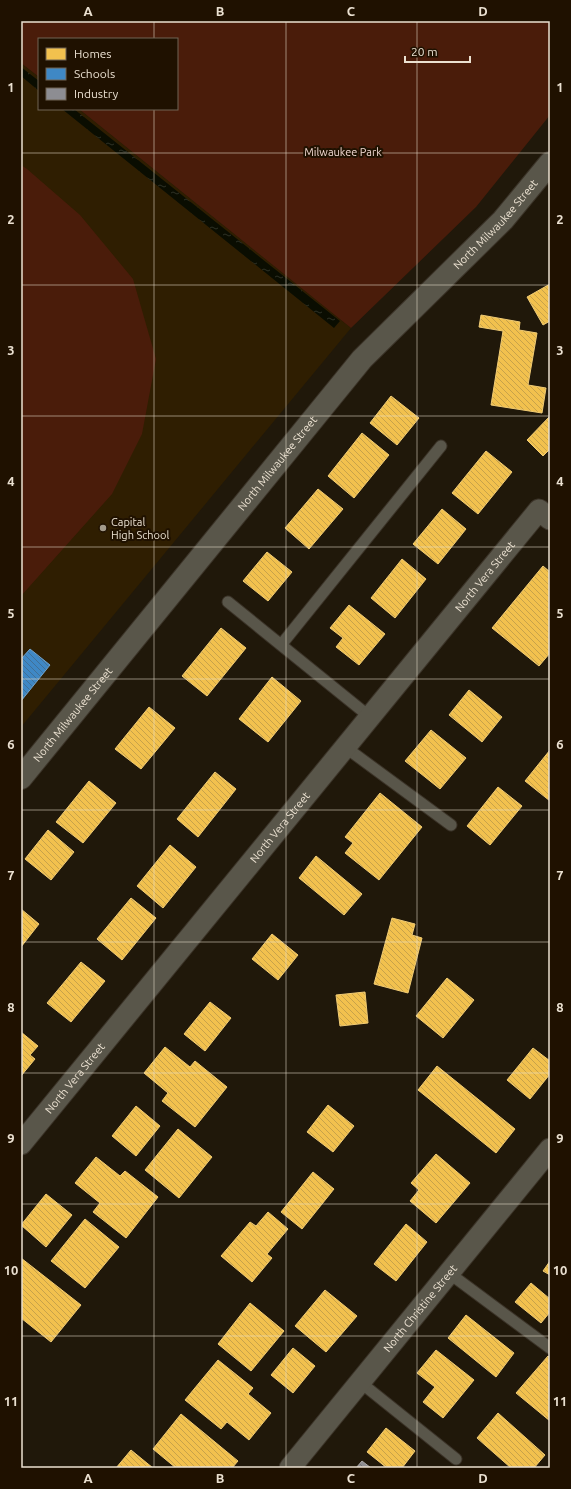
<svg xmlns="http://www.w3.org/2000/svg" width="571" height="1489" viewBox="0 0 571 1489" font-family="Ubuntu,sans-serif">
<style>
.built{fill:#2f1e01}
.park{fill:#4a1c0a}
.water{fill:url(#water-ripples)}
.homes{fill:url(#homes-back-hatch);stroke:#f0cb75}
.schools{fill:url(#schools-back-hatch);stroke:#73a3c9}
.industry{fill:url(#industry-back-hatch);stroke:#a9a6a5}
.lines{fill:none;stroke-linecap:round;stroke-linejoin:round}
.service-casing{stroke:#3b3328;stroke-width:13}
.minor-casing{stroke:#3b3328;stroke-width:23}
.tertiary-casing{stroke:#3b3328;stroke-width:24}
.service{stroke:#59564a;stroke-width:11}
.minor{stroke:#59564a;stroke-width:21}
.tertiary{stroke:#59564a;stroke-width:22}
.grid{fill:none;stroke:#ebe1d1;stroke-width:1;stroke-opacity:0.55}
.poi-dot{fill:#a49b8b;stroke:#1f1100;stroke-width:1.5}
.labels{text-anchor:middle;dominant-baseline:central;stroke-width:4;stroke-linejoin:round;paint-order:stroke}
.park-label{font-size:11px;fill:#f2dad2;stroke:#1f1100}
.street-label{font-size:11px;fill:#ebe1d1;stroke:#1f1100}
.poi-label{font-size:11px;fill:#ebe1d1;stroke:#1f1100;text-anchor:start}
.neatline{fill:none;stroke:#ebe1d1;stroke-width:1.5}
.grid-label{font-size:13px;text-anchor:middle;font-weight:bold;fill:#ebe1d1}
</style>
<defs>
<pattern id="water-ripples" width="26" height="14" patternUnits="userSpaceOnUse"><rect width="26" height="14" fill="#0a0d01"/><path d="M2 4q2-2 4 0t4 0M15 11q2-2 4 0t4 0" fill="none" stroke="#2e3025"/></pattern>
<pattern id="homes-back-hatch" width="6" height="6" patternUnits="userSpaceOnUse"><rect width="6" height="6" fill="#f2c14e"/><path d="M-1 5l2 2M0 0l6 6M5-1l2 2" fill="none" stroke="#c7a24a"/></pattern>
<pattern id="schools-back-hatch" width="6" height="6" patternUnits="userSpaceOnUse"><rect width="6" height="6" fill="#3f88c5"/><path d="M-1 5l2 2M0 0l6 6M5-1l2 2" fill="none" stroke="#417096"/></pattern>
<pattern id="industry-back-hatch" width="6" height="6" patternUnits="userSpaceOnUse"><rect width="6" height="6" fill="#8d8d92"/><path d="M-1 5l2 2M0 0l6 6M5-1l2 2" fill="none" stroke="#747375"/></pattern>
</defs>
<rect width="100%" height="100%" fill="#20180a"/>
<path class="built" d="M21 63 39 77V109H79L351 328 21 727Z"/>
<path class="park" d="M21 21H550V115L476 207 351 328 79 109H177V39H39V77L21 63Z
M21 165 27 169 80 215 133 279 156 359 142 434 112 494 21 596Z"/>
<path class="water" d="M21 67 39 81V91L21 76Z
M62 109H74L340 321 334 328Z"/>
<path class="homes" d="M550 284V321L543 325 527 297Z
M481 315 520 322 519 330 537 333 528 385 546 388 542 413 491 405 503 331 479 327Z
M391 396 419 418 397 445 370 423Z
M550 416V451L549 450 543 456 527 440Z
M362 433 389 455 354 498 328 476Z
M486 451 512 472 478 514 452 493Z
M318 489 343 509 309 549 285 528Z
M442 509 466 529 438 564 413 544Z
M267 552 292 572 268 601 243 581Z
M402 559 426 579 395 618 371 598Z
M543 566 550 572V653L539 666 492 628Z
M349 605 385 634 359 665 336 647 343 638 330 628Z
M221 628 246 648 207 696 182 676Z
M272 677 301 701 268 742 239 719Z
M469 690 502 717 482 742 449 715Z
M149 707 175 728 141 769 115 749Z
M431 730 466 758 440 789 405 761Z
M550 750V801L525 781Z
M215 772 236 789 198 837 177 819Z
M89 781 116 803 83 843 56 822Z
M498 787 522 806 490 845 467 826Z
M380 793 422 827 379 880 345 853 353 843 345 837Z
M48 830 74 852 51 880 25 859Z
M170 845 196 867 163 908 137 886Z
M316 856 362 894 344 915 299 878Z
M131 898 156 918 122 960 97 939Z
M21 909 39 924 21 947Z
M392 918 415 924 412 935 422 938 408 993 374 984Z
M272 934 298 955 278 980 252 959Z
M81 962 105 981 71 1022 47 1003Z
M447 978 474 1000 443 1038 416 1016Z
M365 992 368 1023 340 1026 336 995Z
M210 1002 231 1018 205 1051 184 1034Z
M21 1032 38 1046 30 1055 35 1059 21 1076Z
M165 1047 190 1067 195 1061 227 1087 195 1127 162 1101 168 1093 144 1073Z
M533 1048 550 1061V1074L530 1099 507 1080Z
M437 1066 515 1129 496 1153 418 1090Z
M328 1105 354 1126 333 1152 307 1132Z
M136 1106 160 1126 136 1156 112 1136Z
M178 1129 212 1157 179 1198 145 1170Z
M436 1154 470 1183 436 1223 410 1201 419 1190 411 1183Z
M96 1157 120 1176 125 1171 158 1197 126 1238 93 1212 100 1203 75 1183Z
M313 1172 334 1189 302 1229 281 1212Z
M46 1194 72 1215 46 1247 21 1225Z
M268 1212 288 1229 267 1254 272 1258 252 1282 221 1256 250 1222 256 1226Z
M85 1219 119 1247 85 1288 51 1261Z
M406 1224 427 1242 396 1281 374 1264Z
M21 1258 81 1305 51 1342 21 1318Z
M550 1261V1275L543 1271Z
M531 1283 550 1299V1312L541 1323 515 1302Z
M325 1290 357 1316 326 1352 295 1326Z
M250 1303 284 1331 251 1371 218 1344Z
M466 1315 514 1353 496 1377 448 1338Z
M293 1348 315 1366 293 1393 271 1375Z
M436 1350 474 1380 443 1418 423 1402 435 1387 417 1373Z
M548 1356 550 1358V1421L516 1393Z
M218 1360 253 1388 248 1394 271 1413 249 1440 227 1422 221 1429 185 1400Z
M498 1413 545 1455 534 1468H511L477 1438Z
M181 1414 238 1461 232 1468H176L153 1449Z
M386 1428 415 1451 402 1468H387L367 1452Z
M131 1450 153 1468H116Z"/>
<path class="schools" d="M30 649 50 665 21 701V659Z"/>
<path class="industry" d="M362 1461 371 1468H356Z"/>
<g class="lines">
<g class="service-casing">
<path id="service" d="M228 602 370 717
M281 645 441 446
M345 747 451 825
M449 1273 550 1348
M360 1382 456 1459"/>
</g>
<g class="minor-casing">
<g id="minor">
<path id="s1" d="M21 1144 539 510 550 519"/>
<path id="s2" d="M290 1468 550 1149"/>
</g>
</g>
<g class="tertiary-casing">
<g id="tertiary">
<path id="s3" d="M21 778 362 359 503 220 550 163"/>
</g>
</g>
<use href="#service" class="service"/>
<use href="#minor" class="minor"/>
<use href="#tertiary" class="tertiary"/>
</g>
<path class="grid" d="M154 21V39M286 21V1468M417 21V1468M154 109V1468M21 153H550M21 285H550M21 416H550M21 547H550M21 679H550M21 810H550M21 942H550M21 1073H550M21 1204H550M21 1336H550"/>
<circle class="poi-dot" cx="103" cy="528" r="4"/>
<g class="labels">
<g class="park-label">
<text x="343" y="152">Milwaukee Park</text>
</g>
<g class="street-label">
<text stroke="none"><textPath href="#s3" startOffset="730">North Milwaukee Street</textPath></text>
<text stroke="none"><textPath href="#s3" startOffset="406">North Milwaukee Street</textPath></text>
<text stroke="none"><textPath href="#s1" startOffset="733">North Vera Street</textPath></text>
<text stroke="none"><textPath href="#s3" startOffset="82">North Milwaukee Street</textPath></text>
<text stroke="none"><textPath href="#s1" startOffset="409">North Vera Street</textPath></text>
<text stroke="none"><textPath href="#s1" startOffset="85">North Vera Street</textPath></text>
<text stroke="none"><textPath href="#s2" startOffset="206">North Christine Street</textPath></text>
</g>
<g class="poi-label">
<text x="111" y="522">Capital<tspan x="111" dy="13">High School</tspan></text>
</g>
</g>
<rect width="571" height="1489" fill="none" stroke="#1f1100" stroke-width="44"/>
<rect x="38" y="38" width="140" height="72" fill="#1f1100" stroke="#716454"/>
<rect x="46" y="48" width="20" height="12" fill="#f2c14e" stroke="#716454"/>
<text x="74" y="58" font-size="12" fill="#ebe1d1">Homes</text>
<rect x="46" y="68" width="20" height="12" fill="#3f88c5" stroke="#716454"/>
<text x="74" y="78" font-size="12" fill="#ebe1d1">Schools</text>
<rect x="46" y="88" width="20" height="12" fill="#8d8d92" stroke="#716454"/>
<text x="74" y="98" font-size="12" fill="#ebe1d1">Industry</text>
<path d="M405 56v6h65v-6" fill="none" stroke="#ebe1d1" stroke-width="2"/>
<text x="411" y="56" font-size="12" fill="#ebe1d1" stroke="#1f1100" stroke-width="3" paint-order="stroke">20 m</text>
<rect x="22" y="22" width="527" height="1445" class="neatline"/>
<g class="grid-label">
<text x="88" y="16">A</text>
<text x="220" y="16">B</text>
<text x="351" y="16">C</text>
<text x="483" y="16">D</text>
<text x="11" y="92">1</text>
<text x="560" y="92">1</text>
<text x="11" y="224">2</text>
<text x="560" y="224">2</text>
<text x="11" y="355">3</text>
<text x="560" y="355">3</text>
<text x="11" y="486">4</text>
<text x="560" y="486">4</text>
<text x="11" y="618">5</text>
<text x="560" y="618">5</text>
<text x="11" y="749">6</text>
<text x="560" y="749">6</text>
<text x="11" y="880">7</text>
<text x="560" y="880">7</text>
<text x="11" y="1012">8</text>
<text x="560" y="1012">8</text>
<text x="11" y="1143">9</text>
<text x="560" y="1143">9</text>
<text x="11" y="1275">10</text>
<text x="560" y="1275">10</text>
<text x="11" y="1406">11</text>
<text x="560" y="1406">11</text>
<text x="88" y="1483">A</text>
<text x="220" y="1483">B</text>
<text x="351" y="1483">C</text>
<text x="483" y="1483">D</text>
</g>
</svg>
